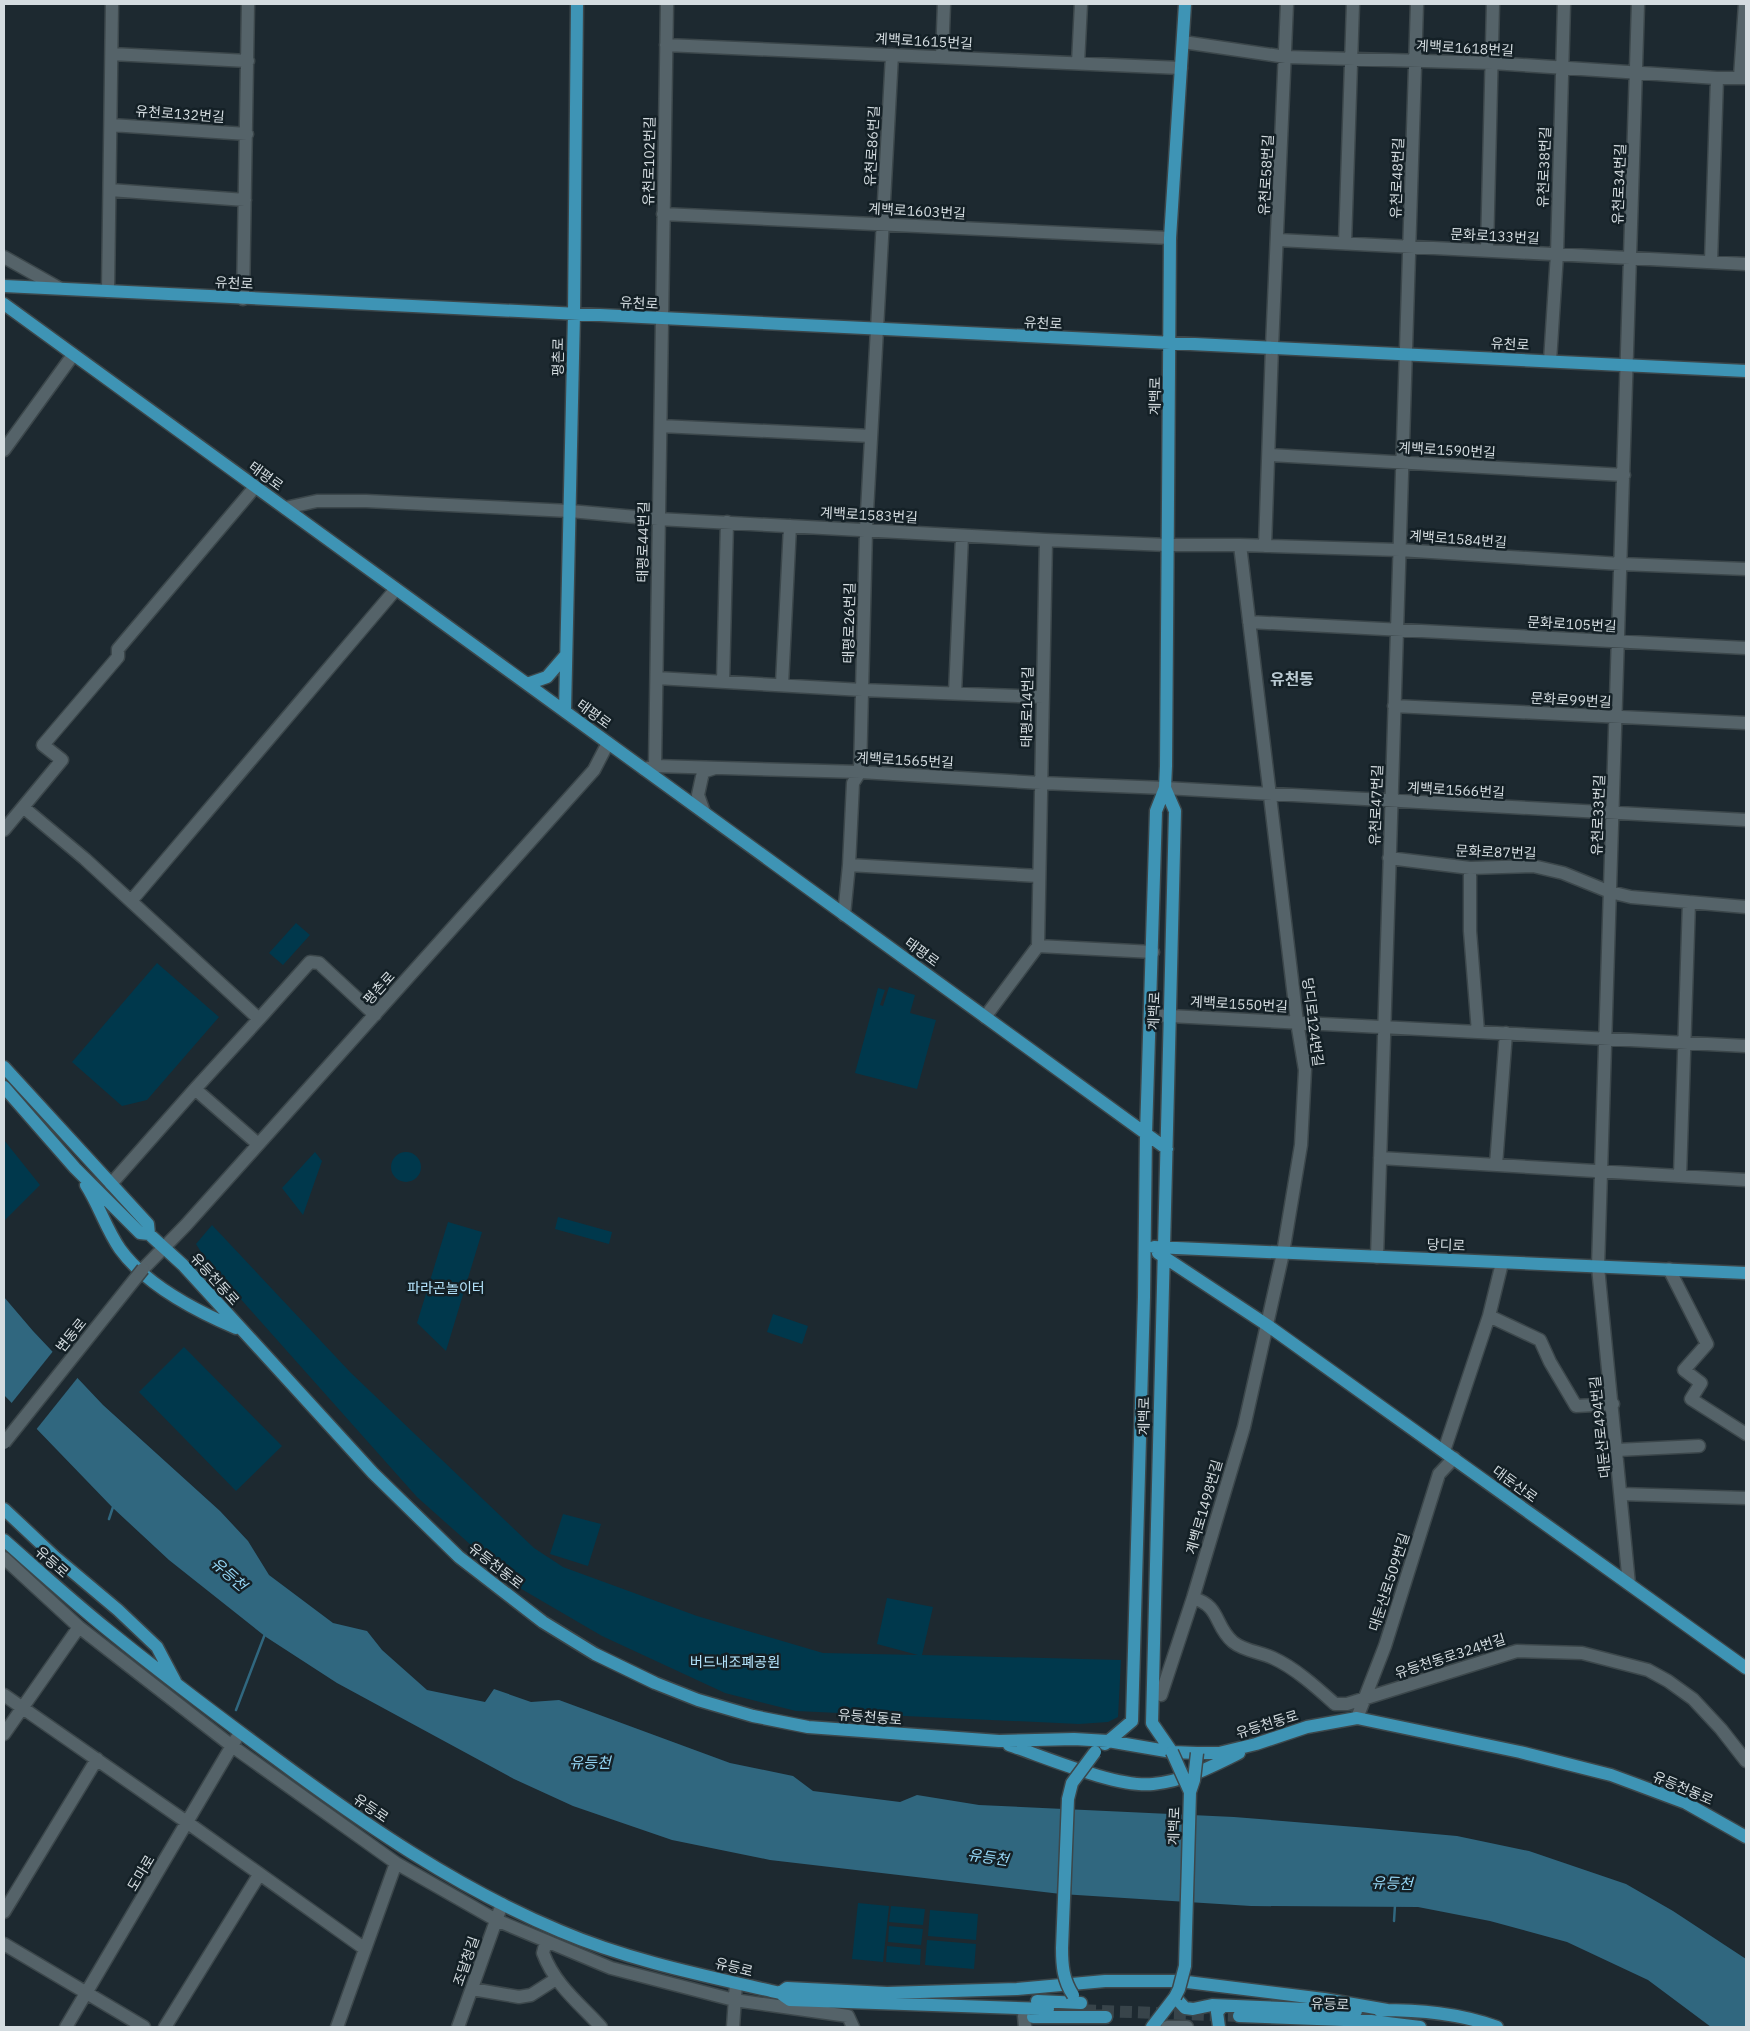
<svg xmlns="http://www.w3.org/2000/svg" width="1750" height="2031" viewBox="0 0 1750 2031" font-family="'IBM Plex Sans','Noto Sans KR',sans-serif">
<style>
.green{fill:#00384c}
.water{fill:#30677f}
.pier{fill:#1d2930}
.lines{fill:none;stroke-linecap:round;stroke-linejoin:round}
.stream{stroke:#30677f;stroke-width:2.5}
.major-tunnel{stroke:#38444a;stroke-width:12;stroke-dasharray:12 6;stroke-linecap:butt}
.minor-casing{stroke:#3c474b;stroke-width:15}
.major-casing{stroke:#3c474b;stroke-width:15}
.minor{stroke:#556369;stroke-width:12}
.major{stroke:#3e94b5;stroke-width:12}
.minor-bridge-casing{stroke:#3c474b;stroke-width:15;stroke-linecap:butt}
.major-bridge-casing{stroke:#3c474b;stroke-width:15;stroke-linecap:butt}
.minor-bridge{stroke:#556369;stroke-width:12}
.major-bridge{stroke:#3e94b5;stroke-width:12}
.labels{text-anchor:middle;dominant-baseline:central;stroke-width:5;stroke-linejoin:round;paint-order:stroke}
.street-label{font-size:14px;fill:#d4dce0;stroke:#142026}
.park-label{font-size:14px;fill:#b4e4fc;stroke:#142026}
.water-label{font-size:15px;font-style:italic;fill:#95d7f6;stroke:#142026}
.quarter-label{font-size:16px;font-weight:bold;fill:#bacad2;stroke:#142026}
</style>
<rect width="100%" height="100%" fill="#1d2930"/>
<path class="green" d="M296 923 310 935 283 965 269 953Z
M157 963 219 1017 147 1100 122 1106 72 1062Z
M889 987 915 995 910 1013 936 1020 917 1089 855 1073 878 988 885 990 880 1005 883 1006Z
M4 1140 40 1185 4 1221Z
M391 1167a15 15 0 1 1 30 0a15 15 0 1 1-30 0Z
M315 1152 322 1161 303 1215 282 1188Z
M558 1217 612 1232 609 1244 555 1229Z
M448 1222 482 1232 446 1351 417 1323Z
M212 1225 350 1372 534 1548 563 1567 697 1616 823 1653 918 1655 877 1644 887 1598 933 1607 922 1655 1121 1660 1118 1717 1108 1722 1079 1724 796 1711 725 1693 602 1636 518 1587 417 1497 206 1260 196 1244Z
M773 1314 808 1326 802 1344 767 1332Z
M184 1347 282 1446 236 1491 139 1392Z
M563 1514 601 1524 588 1566 550 1554Z
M858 1903 889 1906 883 1962 852 1959Z
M891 1906 925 1909 923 1925 889 1922Z
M930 1910 978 1914 976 1940 928 1936Z
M889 1926 923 1929 921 1945 888 1942Z
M927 1940 976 1944 974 1969 925 1965Z
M887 1946 921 1949 920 1965 886 1962Z"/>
<path class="water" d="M4 1297 33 1331 103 1405 220 1511 248 1541 269 1575 333 1623 367 1631 382 1650 427 1690 485 1702 494 1689 531 1702 559 1700 730 1763 793 1776 813 1791 900 1802 917 1795 979 1805 1234 1817 1368 1828 1457 1836 1529 1851 1626 1884 1673 1911 1746 1959V2027H1711L1648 1980 1567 1942 1490 1921 1418 1907 1251 1906 1061 1894 933 1879 770 1860 672 1840 573 1806 514 1779 337 1683 266 1637 169 1560 113 1508 4 1395Z"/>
<path class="pier" d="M54 1350 79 1376 35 1431 10 1405Z"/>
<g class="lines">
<path class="stream" d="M109 1519 113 1507
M236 1710 265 1634
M1394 1921 1395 1905"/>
<path class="major-tunnel" d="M1048 2009 1239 2016"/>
<g class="minor-casing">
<path id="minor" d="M1183 42 1286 57 1492 63 1717 78H1746
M666 45 1181 68
M112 54 248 61
M942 57 944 4
M1078 63 1081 4
M1740 77 1745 4
M111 125 247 134
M110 190 245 200
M663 214 1170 238
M1278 240 1746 264
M1345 243 1353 4
M1487 250 1493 4
M4 257 59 288
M1711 262 1717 78
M108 291 112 4
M243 299 248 4
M1550 361 1557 254 1564 4
M661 426 871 436
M4 450 73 355
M1269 455 1624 475
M285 508 317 501H366L570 511 658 519 1046 540 1168 545H1240L1399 550 1621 564 1746 569
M1265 546 1272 347 1287 4
M1249 622 1746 648
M657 678 862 690 1043 697
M723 682 727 522
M782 684 790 526
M955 693 962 536
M1394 706 1746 723
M655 766 667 4
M644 769 655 766 860 772 1041 783 1165 788 1746 820
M23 807 85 859 259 1019 310 962 319 963 375 1015
M704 812 698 795 703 772 715 768
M4 830 62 760 43 745 118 657V649L255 487
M1389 858 1470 868 1533 866 1563 873 1610 892 1631 897 1746 907
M849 865 1039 876
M1470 868V931L1478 1032
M131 901 396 589
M844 915 849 865 853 783 860 772 866 530 892 55
M1038 946 1153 952
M1150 1015 1746 1046
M985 1017 1038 946 1046 540
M195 1089 258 1144
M1380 1158 1746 1180
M1496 1165 1506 1033
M1680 1176 1689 902
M111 1184 195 1089 259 1019
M1377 1257 1417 4
M143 1269 186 1225 594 770 608 743
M1669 1269 1707 1344 1684 1370 1701 1383 1691 1399 1746 1434
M1489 1316 1540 1340 1550 1362 1576 1406 1613 1404
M1617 1450 1699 1446
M1444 1451 1489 1316 1502 1263
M1621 1494 1746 1498
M4 1558 79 1627 232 1746 396 1863 496 1920 611 1968 734 2000 848 2016 853 2027
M1629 1584 1598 1267 1638 4
M1193 1598C1221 1606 1214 1626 1233 1642 1244 1651 1260 1652 1273 1658 1295 1668 1316 1687 1335 1704H1347L1517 1651 1582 1653 1648 1670 1668 1681 1693 1699 1721 1729 1746 1761
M4 1695 188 1823 365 1949
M1161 1695 1193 1598 1244 1427 1283 1253 1301 1145 1305 1070 1297 1022 1240 545
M1357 1718 1385 1646 1439 1474 1454 1458
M4 1734 79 1627
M4 1912 97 1759
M546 1941 543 1953C555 1985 579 2003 601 2027
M4 1944 144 2027
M472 1989 519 1997 531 1995 556 1979
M1024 2016 1025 2027
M66 2027 236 1739
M165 2027 259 1875
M337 2027 396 1863
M458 2027 502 1904
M733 2027 736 1983
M1167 2027H1187"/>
</g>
<g class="major-casing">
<path id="major" d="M4 286 1746 371
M4 304 1167 1149
M527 684 547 677 566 655
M565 711 574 314 577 4
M1165 788 1175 811C1166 1115 1159 1419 1152 1723L1172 1752
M4 1067 148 1224 149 1234
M4 1087 75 1168 140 1233 149 1234 183 1265 373 1473 459 1557 543 1622 595 1654 655 1683 698 1700 753 1716 808 1727 999 1741 1074 1739 1108 1741 1172 1752 1197 1753H1219L1256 1744 1307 1727 1357 1718 1520 1752 1611 1775 1686 1803 1746 1837
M86 1185C99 1205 106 1229 120 1249 146 1285 196 1311 236 1328
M1154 1247 1746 1273
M1158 1253 1267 1325 1746 1668
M4 1509 55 1557 118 1610 157 1647 175 1681
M4 1540C38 1570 72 1601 108 1630 162 1674 218 1716 275 1758 364 1824 457 1888 560 1931 630 1961 706 1976 780 1993L790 2000 1048 2009
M1105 1744 1132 1721 1144 1297 1146 1134 1156 811 1165 788 1166 766 1170 238 1185 4
M1009 1745C1045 1757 1117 1788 1153 1784 1184 1781 1211 1767 1239 1753
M780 1993 787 1988 887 1993 1017 1989 1105 1981H1179L1324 1999 1387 2010
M1037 2001 1081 2003
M1379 2010C1419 2010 1459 2013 1497 2027
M1239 2016 1371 2021 1420 2027
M1033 2017H1106
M1152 2027 1175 1997 1185 2008 1193 2009 1212 2005 1356 2011
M1219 2027 1217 2012 1223 2006"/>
</g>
<use href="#minor" class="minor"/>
<use href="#major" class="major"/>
<g class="minor-bridge-casing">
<path id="minor-bridge" d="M4 1443 143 1269"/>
</g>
<g class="major-bridge-casing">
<path id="major-bridge" d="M1172 1752 1190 1792 1185 1966 1179 1989 1175 1997
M1190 1792 1194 1780 1197 1753
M1073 1995C1063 1980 1062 1965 1062 1948L1068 1799 1072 1783 1095 1752"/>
</g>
<use href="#minor-bridge" class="minor-bridge"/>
<use href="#major-bridge" class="major-bridge"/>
</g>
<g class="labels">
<g class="street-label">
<text transform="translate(924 41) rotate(3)">계백로1615번길</text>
<text transform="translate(1465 48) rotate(3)">계백로1618번길</text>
<text transform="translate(180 114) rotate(4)">유천로132번길</text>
<text transform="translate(872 146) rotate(-87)">유천로86번길</text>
<text transform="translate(649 161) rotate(-89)">유천로102번길</text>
<text transform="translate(1544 167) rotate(-88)">유천로38번길</text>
<text transform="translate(1266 175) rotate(-87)">유천로58번길</text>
<text transform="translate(1397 178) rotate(-88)">유천로48번길</text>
<text transform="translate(1619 184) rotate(-88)">유천로34번길</text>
<text transform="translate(917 211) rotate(3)">계백로1603번길</text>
<text transform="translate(1495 236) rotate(3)">문화로133번길</text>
<text transform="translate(234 283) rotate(3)">유천로</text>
<text transform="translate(639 303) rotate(3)">유천로</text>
<text transform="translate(1043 323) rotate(3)">유천로</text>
<text transform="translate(1510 344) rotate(3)">유천로</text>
<text transform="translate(558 357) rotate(-89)">평촌로</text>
<text transform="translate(1155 396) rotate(-89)">계백로</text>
<text transform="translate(1447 450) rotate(3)">계백로1590번길</text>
<text transform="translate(266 476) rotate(36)">태평로</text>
<text transform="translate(869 515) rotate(3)">계백로1583번길</text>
<text transform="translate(1458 539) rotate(4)">계백로1584번길</text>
<text transform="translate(643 542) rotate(-89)">태평로44번길</text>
<text transform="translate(849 623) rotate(-89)">태평로26번길</text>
<text transform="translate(1572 624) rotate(3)">문화로105번길</text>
<text transform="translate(1571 700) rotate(3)">문화로99번길</text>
<text transform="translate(1027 707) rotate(-89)">태평로14번길</text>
<text transform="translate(594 714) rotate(36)">태평로</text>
<text transform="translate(905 760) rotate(3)">계백로1565번길</text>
<text transform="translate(1456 790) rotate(3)">계백로1566번길</text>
<text transform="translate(1376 805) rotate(-88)">유천로47번길</text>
<text transform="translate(1598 815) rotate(-88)">유천로33번길</text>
<text transform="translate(1496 852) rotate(2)">문화로87번길</text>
<text transform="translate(922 952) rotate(36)">태평로</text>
<text transform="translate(379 988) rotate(-48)">평촌로</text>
<text transform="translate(1239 1004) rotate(3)">계백로1550번길</text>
<text transform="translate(1154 1011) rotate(-88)">계백로</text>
<text transform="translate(1313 1022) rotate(83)">당디로124번길</text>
<text transform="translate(1446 1245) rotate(2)">당디로</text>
<text transform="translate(215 1279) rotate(48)">유등천동로</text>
<text transform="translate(71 1335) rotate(-51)">변동로</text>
<text transform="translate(1144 1416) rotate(-89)">계백로</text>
<text transform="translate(1600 1427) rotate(-96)">대둔산로494번길</text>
<text transform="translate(1515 1484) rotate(36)">대둔산로</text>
<text transform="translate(1204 1507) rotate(-74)">계백로1498번길</text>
<text transform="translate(52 1562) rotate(41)">유등로</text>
<text transform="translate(496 1566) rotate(38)">유등천동로</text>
<text transform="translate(1389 1582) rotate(-72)">대둔산로509번길</text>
<text transform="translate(1450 1656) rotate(-18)">유등천동로324번길</text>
<text transform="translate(870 1717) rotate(5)">유등천동로</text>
<text transform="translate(1267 1724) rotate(-17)">유등천동로</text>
<text transform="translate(1683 1788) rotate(23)">유등천동로</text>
<text transform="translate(371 1808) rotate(34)">유등로</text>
<text transform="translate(1174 1826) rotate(-88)">계백로</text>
<text transform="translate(141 1873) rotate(-59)">도마로</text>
<text transform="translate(466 1961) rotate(-71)">조달청길</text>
<text transform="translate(734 1967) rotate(14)">유등로</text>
<text transform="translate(1330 2004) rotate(2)">유등로</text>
</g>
<g class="park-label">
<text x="446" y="1288">파라곤놀이터</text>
<text x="735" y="1662">버드내조폐공원</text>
</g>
<g class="water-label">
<text transform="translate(229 1574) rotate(41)">유등천</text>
<text x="590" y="1762">유등천</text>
<text transform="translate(988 1857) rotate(8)">유등천</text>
<text transform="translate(1392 1883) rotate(2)">유등천</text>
</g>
<g class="quarter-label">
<text x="1292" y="679">유천동</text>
</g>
</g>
<rect width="1750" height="2031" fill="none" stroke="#d4dce0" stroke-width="10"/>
</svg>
